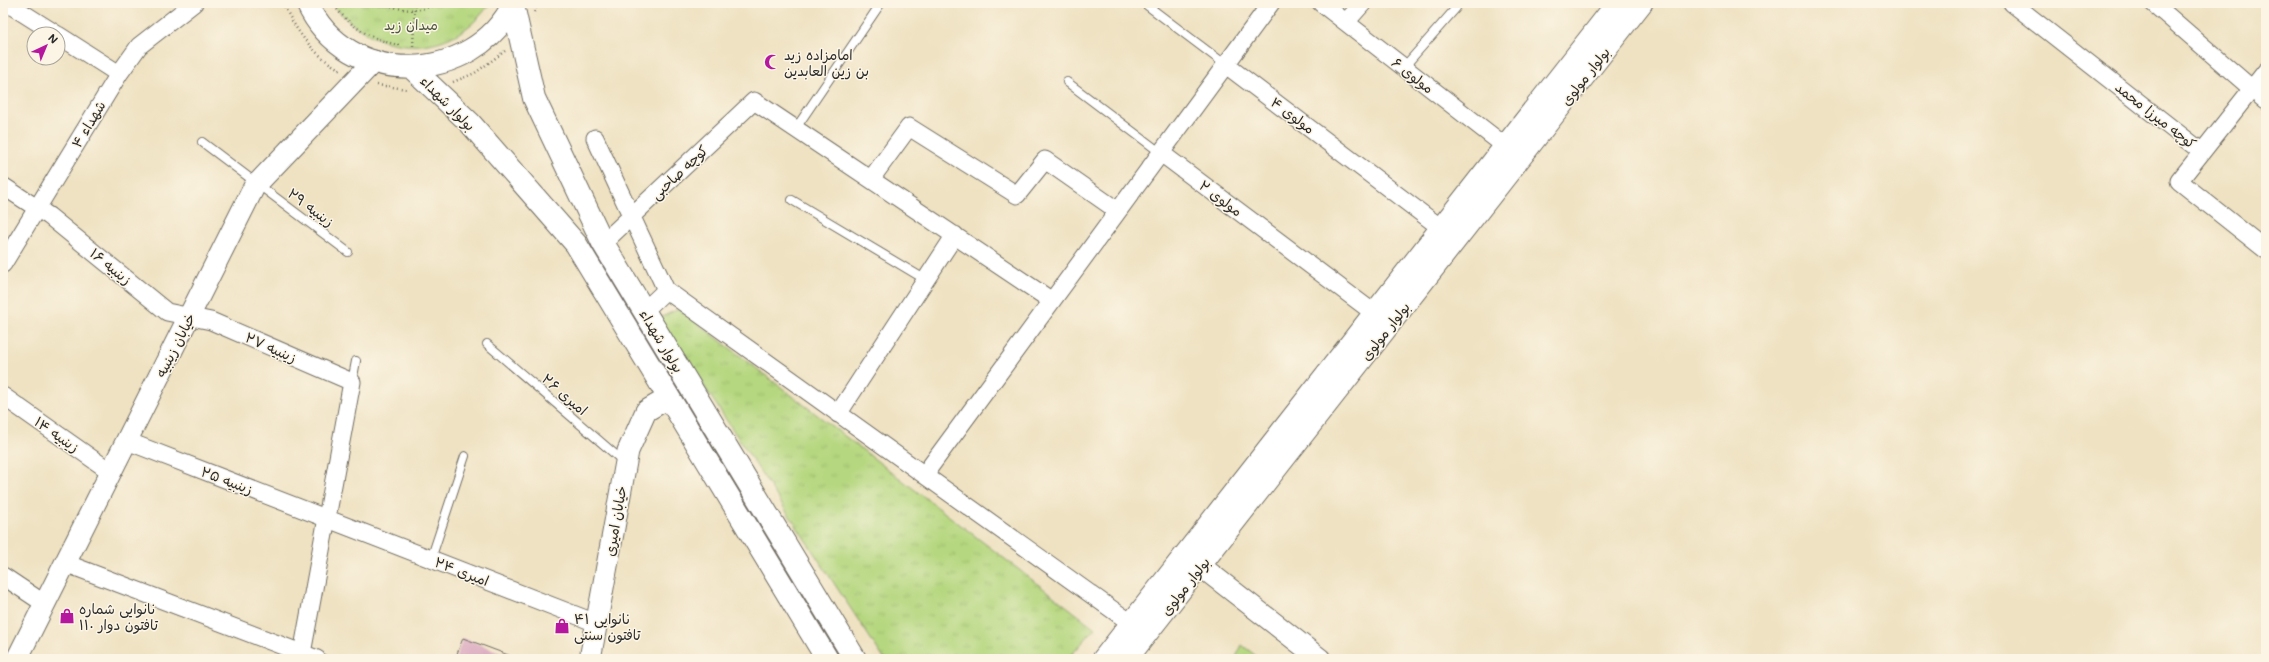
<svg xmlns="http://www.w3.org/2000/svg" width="2269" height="662" viewBox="0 0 2269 662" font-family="Mali,'Playpen Sans Arabic',sans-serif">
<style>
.park{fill:url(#park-tufts);stroke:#708155}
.garden{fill:#b5d77f;stroke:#708155}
.building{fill:#d399b7}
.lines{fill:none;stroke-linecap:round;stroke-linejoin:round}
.service-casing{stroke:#706b60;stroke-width:10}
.minor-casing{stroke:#706b60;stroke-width:19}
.tertiary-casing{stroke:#706b60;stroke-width:23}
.primary-casing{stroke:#706b60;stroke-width:24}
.path{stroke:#706b60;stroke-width:2.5;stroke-dasharray:1 3;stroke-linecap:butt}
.service{stroke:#fff;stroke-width:8}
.minor{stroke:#fff;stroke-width:17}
.tertiary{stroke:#fff;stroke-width:21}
.primary{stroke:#fff;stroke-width:22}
.labels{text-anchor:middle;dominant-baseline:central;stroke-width:3;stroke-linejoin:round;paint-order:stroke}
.park-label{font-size:14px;fill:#4e5640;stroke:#fcf5e5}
.poi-label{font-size:14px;fill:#2b2b2b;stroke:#fcf5e5;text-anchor:start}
.street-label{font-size:14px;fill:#2b2b2b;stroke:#fcf5e5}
</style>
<defs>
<pattern id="park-tufts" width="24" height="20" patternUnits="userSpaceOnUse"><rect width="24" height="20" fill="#b5d77f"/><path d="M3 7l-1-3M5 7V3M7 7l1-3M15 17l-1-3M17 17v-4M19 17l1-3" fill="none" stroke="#9cb96e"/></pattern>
</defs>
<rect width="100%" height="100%" fill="#fcf5e5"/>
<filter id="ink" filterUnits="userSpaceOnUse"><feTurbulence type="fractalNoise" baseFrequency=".025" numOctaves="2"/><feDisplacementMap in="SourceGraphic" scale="8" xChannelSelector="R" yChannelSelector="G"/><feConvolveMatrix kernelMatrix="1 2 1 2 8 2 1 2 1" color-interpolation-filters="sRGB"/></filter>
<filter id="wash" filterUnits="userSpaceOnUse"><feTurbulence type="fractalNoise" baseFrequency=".012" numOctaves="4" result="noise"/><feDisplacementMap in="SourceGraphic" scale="16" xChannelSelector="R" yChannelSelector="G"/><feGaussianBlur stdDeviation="0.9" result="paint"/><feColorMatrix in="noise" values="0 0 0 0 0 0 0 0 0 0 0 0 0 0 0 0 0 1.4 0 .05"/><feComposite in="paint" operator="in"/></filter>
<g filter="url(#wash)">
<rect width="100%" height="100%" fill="#efe2c2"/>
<path class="park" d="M332 3H490C451 62 372 57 332 3Z
M679 309 1095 628 1068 659H884L659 318Z"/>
<path class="garden" d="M1242 645 1260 659H1235Z"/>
<g id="blocks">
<path class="building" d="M463 638 519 659H455Z"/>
</g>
</g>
<g filter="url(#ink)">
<use href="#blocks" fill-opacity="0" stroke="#706b60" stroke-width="1"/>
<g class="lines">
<g class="service-casing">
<path id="service" d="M1144 3 1226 65
M1404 67 1456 8
M1067 82 1161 153
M796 128 881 3
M202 142 348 252
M792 200 926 280
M487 344 624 462
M352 382 356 361
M431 559 465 456"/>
</g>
<g class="minor-casing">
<path id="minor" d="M7 3 56 34
M1321 3 1505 146
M2012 3 2202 152 2179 181 2266 250
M2153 3 2266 101
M1346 22 1363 3
M58 35 119 74
M1226 65 1441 228
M595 138 666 290 1131 623
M2202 152 2266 71
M1161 153 1374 313
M871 179 909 127 1017 195 1045 160 1118 211
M3 186 49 216 167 312 211 321 352 382 301 659
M603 243 754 101 1052 301
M3 264 119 74 139 46 194 3
M644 311 666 290
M3 396 111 472
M838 414 955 235
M127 441 596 623
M924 475 1271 3
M65 563 317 659
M3 576 45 604"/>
</g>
<g class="tertiary-casing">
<path id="tertiary" d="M1189 557 1320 659
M17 659 254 187 374 61
M590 659 628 451 646 411 668 398
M1103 659 1617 3
M1127 659 1642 3"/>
</g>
<g class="primary-casing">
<path id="primary" d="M307 3C347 90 473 86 514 3
M513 5 534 98 603 243 855 659
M412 68 470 123 576 244 827 659"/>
</g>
<path class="path" d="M283 3C295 30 314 56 341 70
M332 3C349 26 371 40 399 45
M384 3C402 12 421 12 438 3
M534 12 538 3
M413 46 415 3
M453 82 475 73 505 51
M377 85 407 89"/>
<use href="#service" class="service"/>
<use href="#minor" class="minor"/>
<use href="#tertiary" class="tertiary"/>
<use href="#primary" class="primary"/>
</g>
</g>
<defs>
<g id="mosque-bare" transform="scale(1.2)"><path d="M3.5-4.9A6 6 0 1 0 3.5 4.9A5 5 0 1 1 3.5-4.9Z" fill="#b5179e" stroke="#fcf5e5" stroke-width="2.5" paint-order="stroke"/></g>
<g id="shop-bare" transform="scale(1.2)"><path d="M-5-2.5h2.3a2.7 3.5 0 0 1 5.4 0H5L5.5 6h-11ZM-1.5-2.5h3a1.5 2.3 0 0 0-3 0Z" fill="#b5179e" stroke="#fcf5e5" stroke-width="2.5" paint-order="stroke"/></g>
</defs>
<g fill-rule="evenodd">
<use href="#mosque-bare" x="772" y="62"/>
<use href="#shop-bare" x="67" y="616"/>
<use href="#shop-bare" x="562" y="626"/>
</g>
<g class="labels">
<g class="park-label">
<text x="411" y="24">میدان زید</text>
</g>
<g class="poi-label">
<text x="784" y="54">امامزاده زید<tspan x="784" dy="16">بن زین العابدین</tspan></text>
<text x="79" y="608">نانوایی شماره<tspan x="79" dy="16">۱۱۰ تافتون دوار</tspan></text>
<text x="574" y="618">نانوایی ۴۱<tspan x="574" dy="16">تافتون سنتی</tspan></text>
</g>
<g class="street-label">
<text transform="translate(1413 75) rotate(38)">مولوی ۶</text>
<text transform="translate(1585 76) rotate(-52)">بولوار مولوی</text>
<text transform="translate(448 103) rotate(45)">بولوار شهداء</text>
<text transform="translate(1293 115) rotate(37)">مولوی ۴</text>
<text transform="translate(2156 115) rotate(38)">کوچه میرزا محمد</text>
<text transform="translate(88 124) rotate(-59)">شهداء ۴</text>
<text transform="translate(679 172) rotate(-43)">کوچه صاحبی</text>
<text transform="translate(1221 198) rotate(37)">مولوی ۲</text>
<text transform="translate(311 207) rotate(37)">زینبیه ۲۹</text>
<text transform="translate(111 266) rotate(39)">زینبیه ۱۶</text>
<text transform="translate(1385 331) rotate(-52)">بولوار مولوی</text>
<text transform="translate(662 341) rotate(59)">بولوار شهداء</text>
<text transform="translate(175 345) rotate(-63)">خیابان زینبیه</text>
<text transform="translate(271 347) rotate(24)">زینبیه ۲۷</text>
<text transform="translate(565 394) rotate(41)">امیری ۲۶</text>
<text transform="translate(57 434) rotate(35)">زینبیه ۱۴</text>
<text transform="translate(227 480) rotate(21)">زینبیه ۲۵</text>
<text transform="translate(615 521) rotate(-80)">خیابان امیری</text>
<text transform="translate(462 571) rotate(21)">امیری ۲۴</text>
<text transform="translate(1185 586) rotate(-52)">بولوار مولوی</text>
</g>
</g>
<rect width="2269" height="662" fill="none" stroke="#fcf5e5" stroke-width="16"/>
<g transform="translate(46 46) rotate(44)"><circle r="19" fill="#fcf5e5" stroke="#a8a49b"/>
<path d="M0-3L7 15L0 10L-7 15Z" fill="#b5179e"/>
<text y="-6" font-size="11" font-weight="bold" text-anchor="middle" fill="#2b2b2b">N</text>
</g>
</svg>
